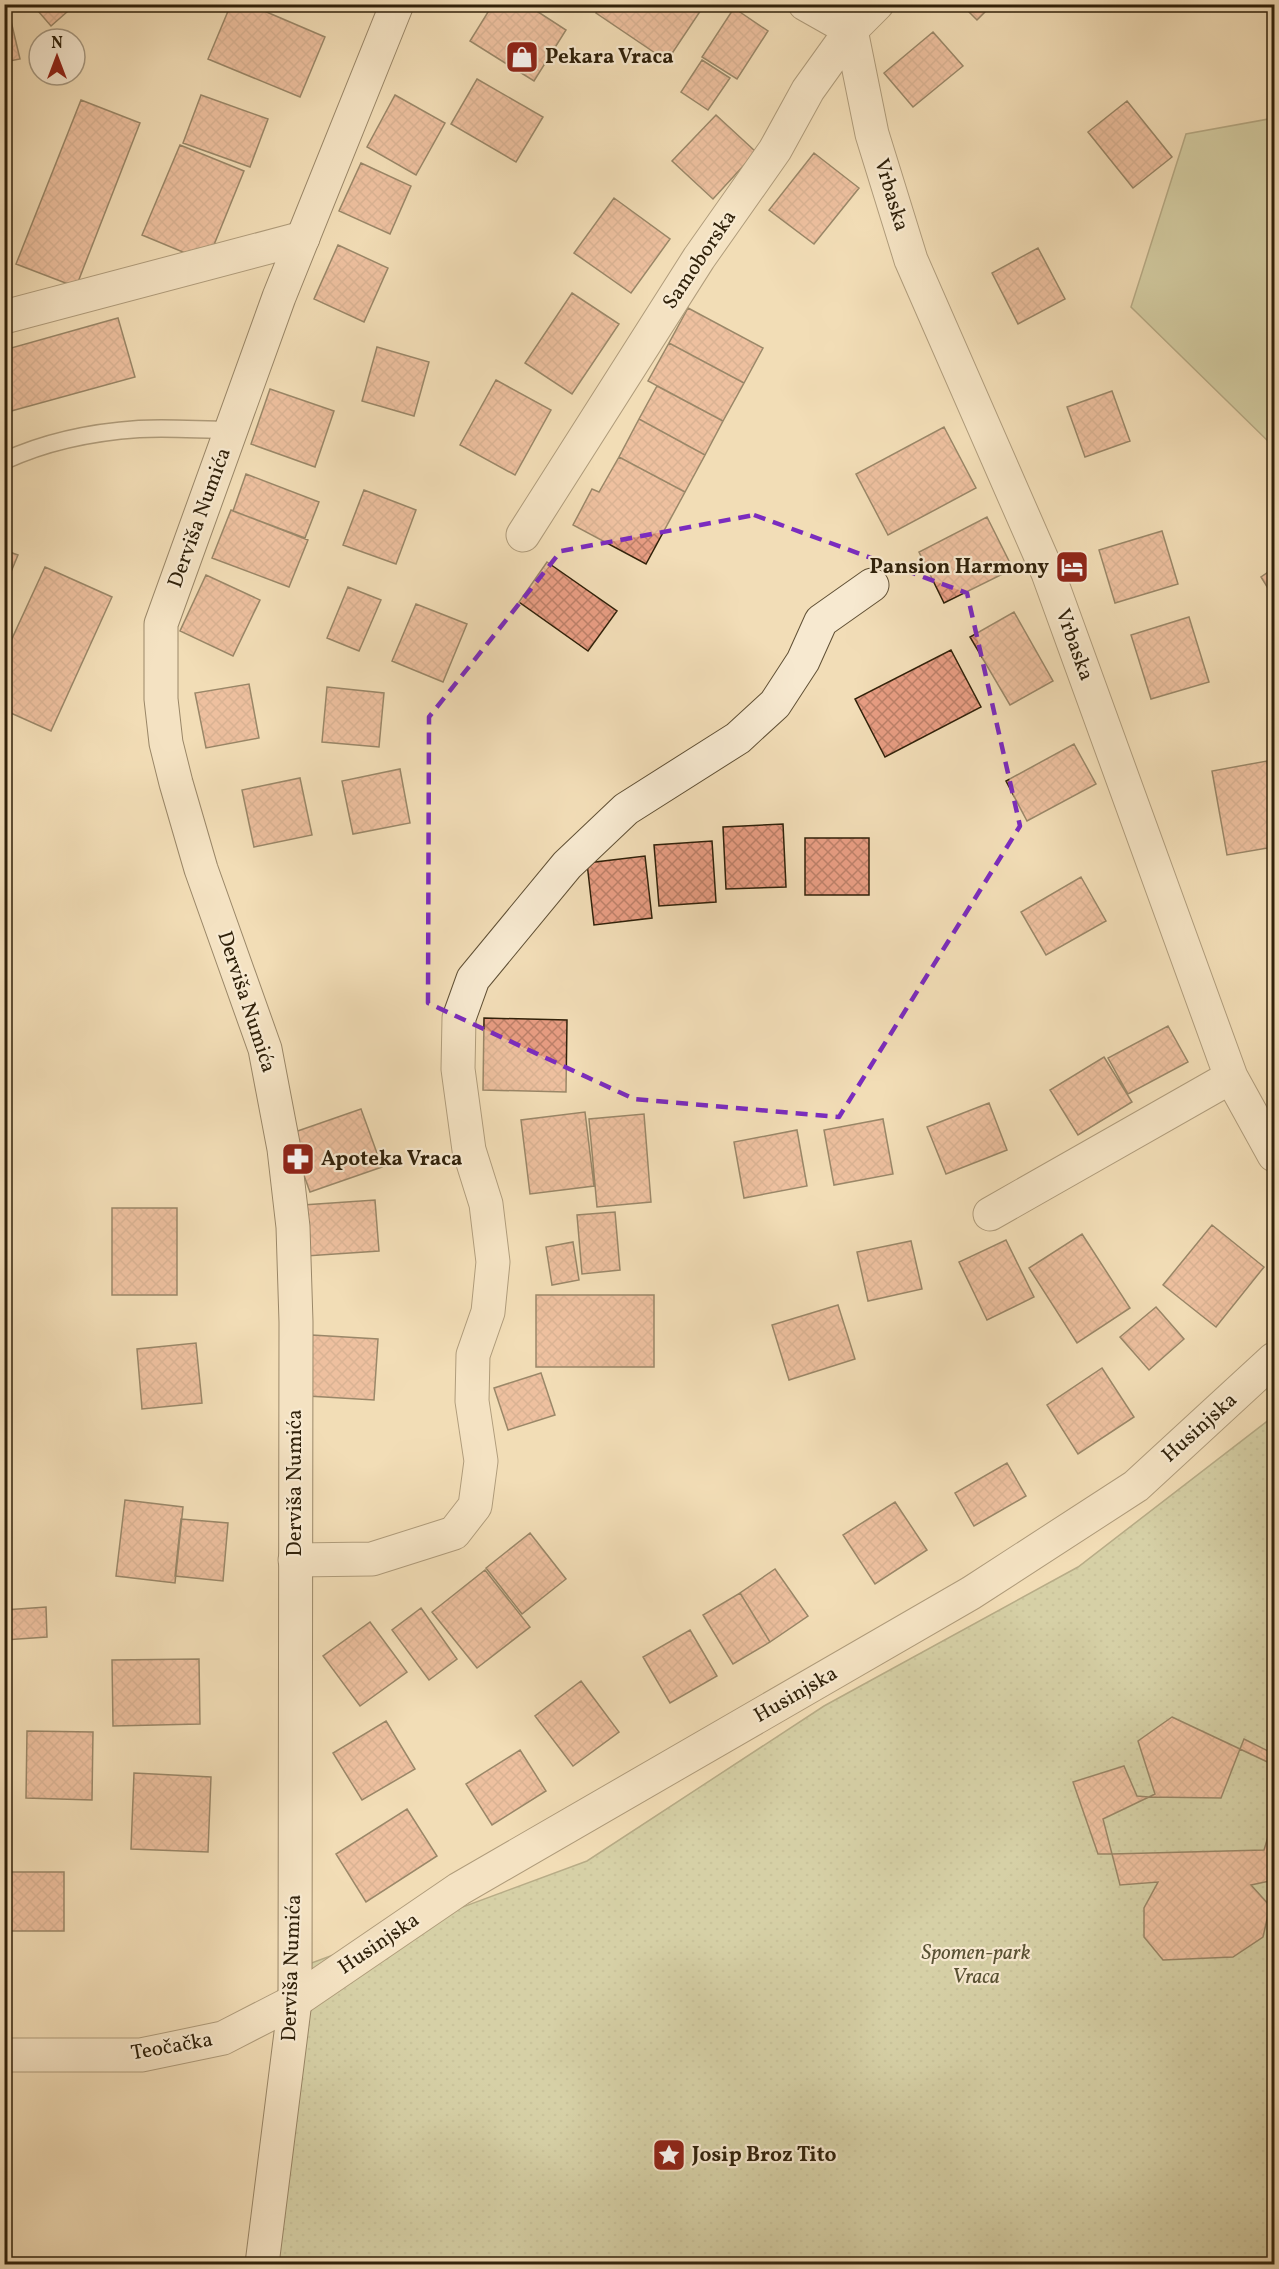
<svg xmlns="http://www.w3.org/2000/svg" width="1279" height="2269" font-family="Vollkorn,serif">
  <defs>
    <pattern id="park-dots" width="8" height="8" patternUnits="userSpaceOnUse" patternTransform="scale(1.5)"><rect width="8" height="8" fill="#b4c293"/><path d="M2 2h.1M6 6h.1" fill="none" stroke="#9ba67d" stroke-width="1.8" stroke-linecap="round"/></pattern>
    <pattern id="building-cross-hatch" width="8" height="8" patternUnits="userSpaceOnUse" patternTransform="scale(1.5)"><rect width="8" height="8" fill="#e89d83"/><path d="M0 0l8 8M0 8l8-8" fill="none" stroke="#bc8069"/></pattern>
  </defs>
  <rect width="100%" height="100%" fill="#f2ddb7"/>
  <filter id="stains"><feTurbulence type="fractalNoise" baseFrequency=".00333" numOctaves="4"/><feColorMatrix values="0 0 0 0 .2 0 0 0 0 .09 0 0 0 0 .02 0 0 0 .5 -.17"/></filter>
  <radialGradient id="worn" r=".72"><stop offset=".6" stop-color="#630" stop-opacity="0"/><stop offset="1" stop-color="#630" stop-opacity=".3"/></radialGradient>
  <!-- green -->
  <path fill="#b4c293" stroke="#72724e" stroke-width="1.5" d="M1274,118v329l-143,-140 55,-173z"/>
  <!-- park -->
  <path fill="url(#park-dots)" stroke="#72724e" stroke-width="1.5" d="M1274,1416v848h-1002l7,-289 308,-114 237,-155 254,-139z"/>
  <!-- building -->
  <path fill="url(#building-cross-hatch)" stroke="#30210a" stroke-width="1.5" d="M4,4h3l13,55 -16,3z
    M32,4h44l-25,22z
    M231,4h17l77,33 -25,60 -92,-38z
    M493,4h33l40,26 -32,51 -64,-40z
    M601,4h104l-38,57 -71,-48z
    M961,4h32l-16,16z
    M734,8l34,23 -31,48 -35,-22z
    M933,32l30,34 -50,41 -29,-34z
    M702,60l28,18 -22,32 -27,-18z
    M477,79l66,38 -27,45 -65,-38z
    M201,95l67,24 -18,48 -67,-24z
    M395,95l50,28 -29,52 -49,-28z
    M81,100l59,23 -64,164 -60,-23z
    M1127,101l45,56 -39,31 -45,-56z
    M716,115l40,37 -43,47 -41,-38z
    M180,145l64,26 -37,91 -65,-27z
    M814,153l45,35 -45,56 -45,-34z
    M361,163l50,23 -21,48 -51,-23z
    M614,198l56,41 -39,54 -57,-40z
    M338,245l50,23 -24,54 -50,-23z
    M1038,248l27,51 -47,25 -26,-51z
    M572,293l47,31 -47,70 -47,-31z
    M688,308l75,40 -19,35 -75,-40z
    M118,318l17,59 -131,36v-63z
    M669,343l75,40 -21,38 -75,-40z
    M377,347l52,15 -15,54 -52,-15z
    M496,380l55,30 -36,65 -55,-30z
    M657,386l66,35 -18,34 -66,-36z
    M270,389l64,22 -19,56 -64,-23z
    M1112,391l18,50 -45,16 -18,-50z
    M639,419l66,36 -20,37 -66,-35z
    M944,427l32,61 -88,47 -32,-61z
    M619,457l66,35 -39,72 -73,-39 19,-36 7,3z
    M246,474l73,28 -14,36 -72,-27z
    M364,490l52,20 -20,54 -53,-19z
    M231,510l77,30 -19,47 -77,-29z
    M987,517l26,52 -69,34 -25,-51z
    M1162,531l16,53 -63,19 -16,-53z
    M4,550l14,5 -14,34z
    M547,562l70,49 -29,40 -69,-49z
    M45,567l67,30 -61,134 -47,-21v-54z
    M1274,568v30l-13,-21z
    M206,575l54,25 -27,56 -53,-25z
    M348,587l33,13 -22,51 -32,-13z
    M416,604l51,20 -24,58 -51,-21z
    M1014,612l39,69 -43,24 -40,-68z
    M1189,617l20,65 -58,17 -20,-64z
    M951,650l30,57 -96,50 -30,-58z
    M249,684l10,54 -53,10 -11,-55z
    M327,687l57,6 -5,54 -57,-5z
    M1074,744l22,40 -69,37 -21,-40z
    M1267,761l7,39v47l-47,8 -15,-84z
    M400,769l10,54 -57,11 -11,-53z
    M300,778l12,57 -58,12 -12,-57z
    M783,824l3,63 -60,2 -3,-62z
    M805,838h64v57h-64z
    M712,841l4,61 -57,4 -5,-61z
    M645,856l7,62 -58,7 -7,-62z
    M1081,877l25,44 -60,34 -25,-43z
    M484,1018l83,2 -1,72 -83,-2z
    M1168,1026l20,36 -60,32 -20,-36z
    M1104,1057l28,45 -54,33 -28,-45z
    M989,1103l18,47 -61,24 -19,-47z
    M361,1109l21,58 -72,25 -21,-58z
    M585,1112l9,74 -64,8 -9,-74z
    M644,1114l7,88 -54,5 -8,-88z
    M883,1119l10,55 -59,11 -10,-55z
    M797,1130l10,56 -63,12 -10,-56z
    M375,1200l4,51 -73,5 -3,-51z
    M112,1208h65v87h-65z
    M615,1212l5,58 -38,4 -5,-59z
    M1212,1225l52,42 -48,60 -53,-42z
    M1082,1234l48,74 -53,35 -48,-75z
    M1006,1240l28,57 -47,23 -28,-58z
    M911,1241l11,48 -54,12 -11,-49z
    M573,1242l6,38 -27,5 -6,-38z
    M536,1295h118v72h-118z
    M838,1305l17,54 -66,21 -17,-55z
    M1156,1307l28,32 -35,31 -29,-33z
    M312,1335l66,4 -4,61 -66,-4z
    M196,1343l6,60 -60,6 -5,-60z
    M1102,1368l32,49 -56,37 -31,-49z
    M541,1373l14,42 -47,15 -14,-42z
    M1007,1463l19,33 -52,30 -19,-33z
    M125,1500l58,7 -8,76 -59,-7z
    M895,1502l32,48 -52,34 -32,-49z
    M181,1519l47,4 -5,58 -48,-5z
    M530,1533l36,46 -44,35 -36,-46z
    M775,1569l33,47 -38,26 -30,-49z
    M485,1570l45,57 -53,41 -45,-56z
    M740,1593l30,49 -37,22 -30,-49z
    M46,1607l1,30 -43,3v-30z
    M421,1608l36,51 -28,21 -37,-50z
    M370,1622l37,50 -47,34 -37,-50z
    M690,1630l27,46 -47,27 -27,-46z
    M199,1659l1,65 -87,2 -1,-66z
    M581,1681l38,51 -46,34 -38,-50z
    M1172,1717l68,32 -19,49 -72,-1 6,-3 -17,-53z
    M386,1721l29,48 -53,31 -29,-47z
    M27,1731l66,1 -1,68 -66,-2z
    M1244,1739l30,15v11l-34,-16z
    M520,1750l26,41 -54,34 -26,-41z
    M1124,1766l13,30 12,1 -46,22 9,35h-14l-25,-72z
    M134,1773l77,4 -3,75 -77,-3z
    M407,1809l30,47 -71,46 -30,-48z
    M1274,1817v63l-23,5 19,21 -7,31 -30,20 -70,3 -19,-23v-29l14,-26 -38,3 -8,-31 152,-4z
    M4,1872h60v59h-60z"/>
  <g fill="none" stroke-linecap="round" stroke-linejoin="round">
    <defs>
      <path id="lane" d="M4,461c41,-19 90,-29 135,-32 30,-2 62,1 92,1"/>
      <path id="street" d="M805,4l46,26
        M851,30l21,104 39,126 137,313 183,504 43,78
        M4,317l299,-79
        M523,535l176,-277 76,-108 33,-60 43,-60 26,-26
        M990,1214l241,-137
        M295,1560l77,-1 82,-26 21,-27 6,-45 -9,-60 1,-46 15,-43 5,-50 -7,-58 -17,-54 -11,-81 1,-51 14,-39 94,-114 59,-56 112,-71 37,-34 28,-43 18,-40 51,-36
        M4,2055h137l82,-17 72,-37 164,-112 512,-296 165,-107 138,-127"/>
      <path id="secondary" d="M262,2264l33,-263 1,-679 -3,-95 -9,-78 -19,-100 -64,-180 -25,-86 -10,-40 -5,-44v-75l118,-327 118,-293"/>
    </defs>
    <!-- lane casing -->
    <use href="#lane" stroke="#605035" stroke-width="19"/>
    <!-- street casing -->
    <use href="#street" stroke="#605035" stroke-width="35"/>
    <!-- secondary casing -->
    <use href="#secondary" stroke="#30210a" stroke-width="35"/>
    <!-- lane -->
    <use href="#lane" stroke="#f7e9d0" stroke-width="16"/>
    <!-- street -->
    <use href="#street" stroke="#f7e9d0" stroke-width="33"/>
    <!-- secondary -->
    <use href="#secondary" stroke="#f7e9d0" stroke-width="33"/>
  </g>
  <!-- marked area -->
  <path d="M0 0H1279V2269H0ZM754,515l213,78 53,233 -181,291 -205,-18 -206,-96 1,-286 132,-166z" fill="#f2ddb7" fill-opacity=".55" fill-rule="evenodd"/>
  <path fill="none" stroke="#7b2cbf" stroke-width="4.5" stroke-dasharray="12 8" stroke-linejoin="round" d="M754,515l213,78 53,233 -181,291 -205,-18 -206,-96 1,-286 132,-166z"/>
  <!-- icons -->
  <defs>
    <symbol id="shop-square" viewBox="-11 -11 22 22"><rect x="-9" y="-9" width="18" height="18" rx="4" fill="#8f2418" stroke="#f7e9d0"/><path d="M-5-2.5h2.3a2.7 3.5 0 0 1 5.4 0H5L5.5 6h-11ZM-1.5-2.5h3a1.5 2.3 0 0 0-3 0Z" fill="#fff"/></symbol>
    <symbol id="hotel-square" viewBox="-11 -11 22 22"><rect x="-9" y="-9" width="18" height="18" rx="4" fill="#8f2418" stroke="#f7e9d0"/><path d="M-6-4.5h1.5V1H6V5H4.5V3h-9V5H-6ZM-4 0a1.8 1.8 0 1 1 3.6 0ZM.5 0V-2.5h3Q6-2.5 6 0Z" fill="#fff"/></symbol>
    <symbol id="pharmacy-square" viewBox="-11 -11 22 22"><rect x="-9" y="-9" width="18" height="18" rx="4" fill="#8f2418" stroke="#f7e9d0"/><path d="M-2-6h4v4h4v4h-4v4h-4v-4h-4v-4h4Z" fill="#fff"/></symbol>
    <symbol id="sight-square" viewBox="-11 -11 22 22"><rect x="-9" y="-9" width="18" height="18" rx="4" fill="#8f2418" stroke="#f7e9d0"/><path d="M0-6L1.8-2.2L6-1.7L2.9 1.2L3.7 5.4L0 3.3L-3.7 5.4L-2.9 1.2L-6-1.7L-1.8-2.2Z" fill="#fff"/></symbol>
  </defs>
  <g fill-rule="evenodd">
    <use href="#shop-square" x="503" y="38" width="38" height="38"/>
    <use href="#hotel-square" x="1053" y="548" width="38" height="38"/>
    <use href="#pharmacy-square" x="279" y="1140" width="38" height="38"/>
    <use href="#sight-square" x="650" y="2136" width="38" height="38"/>
  </g>
  <g text-anchor="middle" dominant-baseline="central" stroke-width="4.5" stroke-linejoin="round" paint-order="stroke">
    <!-- poi labels -->
    <g font-size="21" font-weight="bold" fill="#30210a" stroke="#f7e9d0" text-anchor="start">
      <text x="545" y="57">Pekara Vraca</text>
      <text x="1049" y="567" text-anchor="end">Pansion Harmony</text>
      <text x="321" y="1159">Apoteka Vraca</text>
      <text x="692" y="2155">Josip Broz Tito</text>
    </g>
    <!-- street labels -->
    <g font-size="21" fill="#30210a" stroke="#f7e9d0">
      <text transform="translate(891 195) rotate(73)">Vrbaska</text>
      <text transform="translate(700 260) rotate(-56)">Samoborska</text>
      <text transform="translate(200 518) rotate(-70)">Derviša Numića</text>
      <text transform="translate(1074 645) rotate(70)">Vrbaska</text>
      <text transform="translate(246 1002) rotate(72)">Derviša Numića</text>
      <text transform="translate(1200 1428) rotate(-42)">Husinjska</text>
      <text transform="translate(295 1483) rotate(-90)">Derviša Numića</text>
      <text transform="translate(796 1695) rotate(-30)">Husinjska</text>
      <text transform="translate(379 1944) rotate(-34)">Husinjska</text>
      <text transform="translate(292 1968) rotate(-88)">Derviša Numića</text>
      <text transform="translate(172 2047) rotate(-10)">Teočačka</text>
    </g>
    <!-- park labels -->
    <g font-size="21" font-style="italic" fill="#585133" stroke="#f7e9d0">
      <text x="976" y="1953">Spomen-park<tspan x="976" dy="24">Vraca</tspan></text>
    </g>
  </g>
  <!-- margin -->
  <rect width="1279" height="2269" fill="none" stroke="#f2ddb7" stroke-width="24"/>
  <rect x="6" y="6" width="1267" height="2257" fill="none" stroke="#30210a" stroke-width="3"/>
  <rect x="12" y="12" width="1255" height="2245" fill="none" stroke="#30210a" stroke-width="1.5"/>
  <!-- north arrow -->
  <g transform="translate(57 57)"><circle r="28" fill="#f7e9d0" stroke="#a79981" stroke-width="1.5"/>
  <path d="M0-4.5L10 22L0 15L-10 22Z" fill="#8f2418"/>
  <text y="-9" font-size="16" font-weight="bold" text-anchor="middle" fill="#30210a">N</text>
  </g>
  <rect width="100%" height="100%" filter="url(#stains)"/>
  <rect width="100%" height="100%" fill="url(#worn)"/>
</svg>
